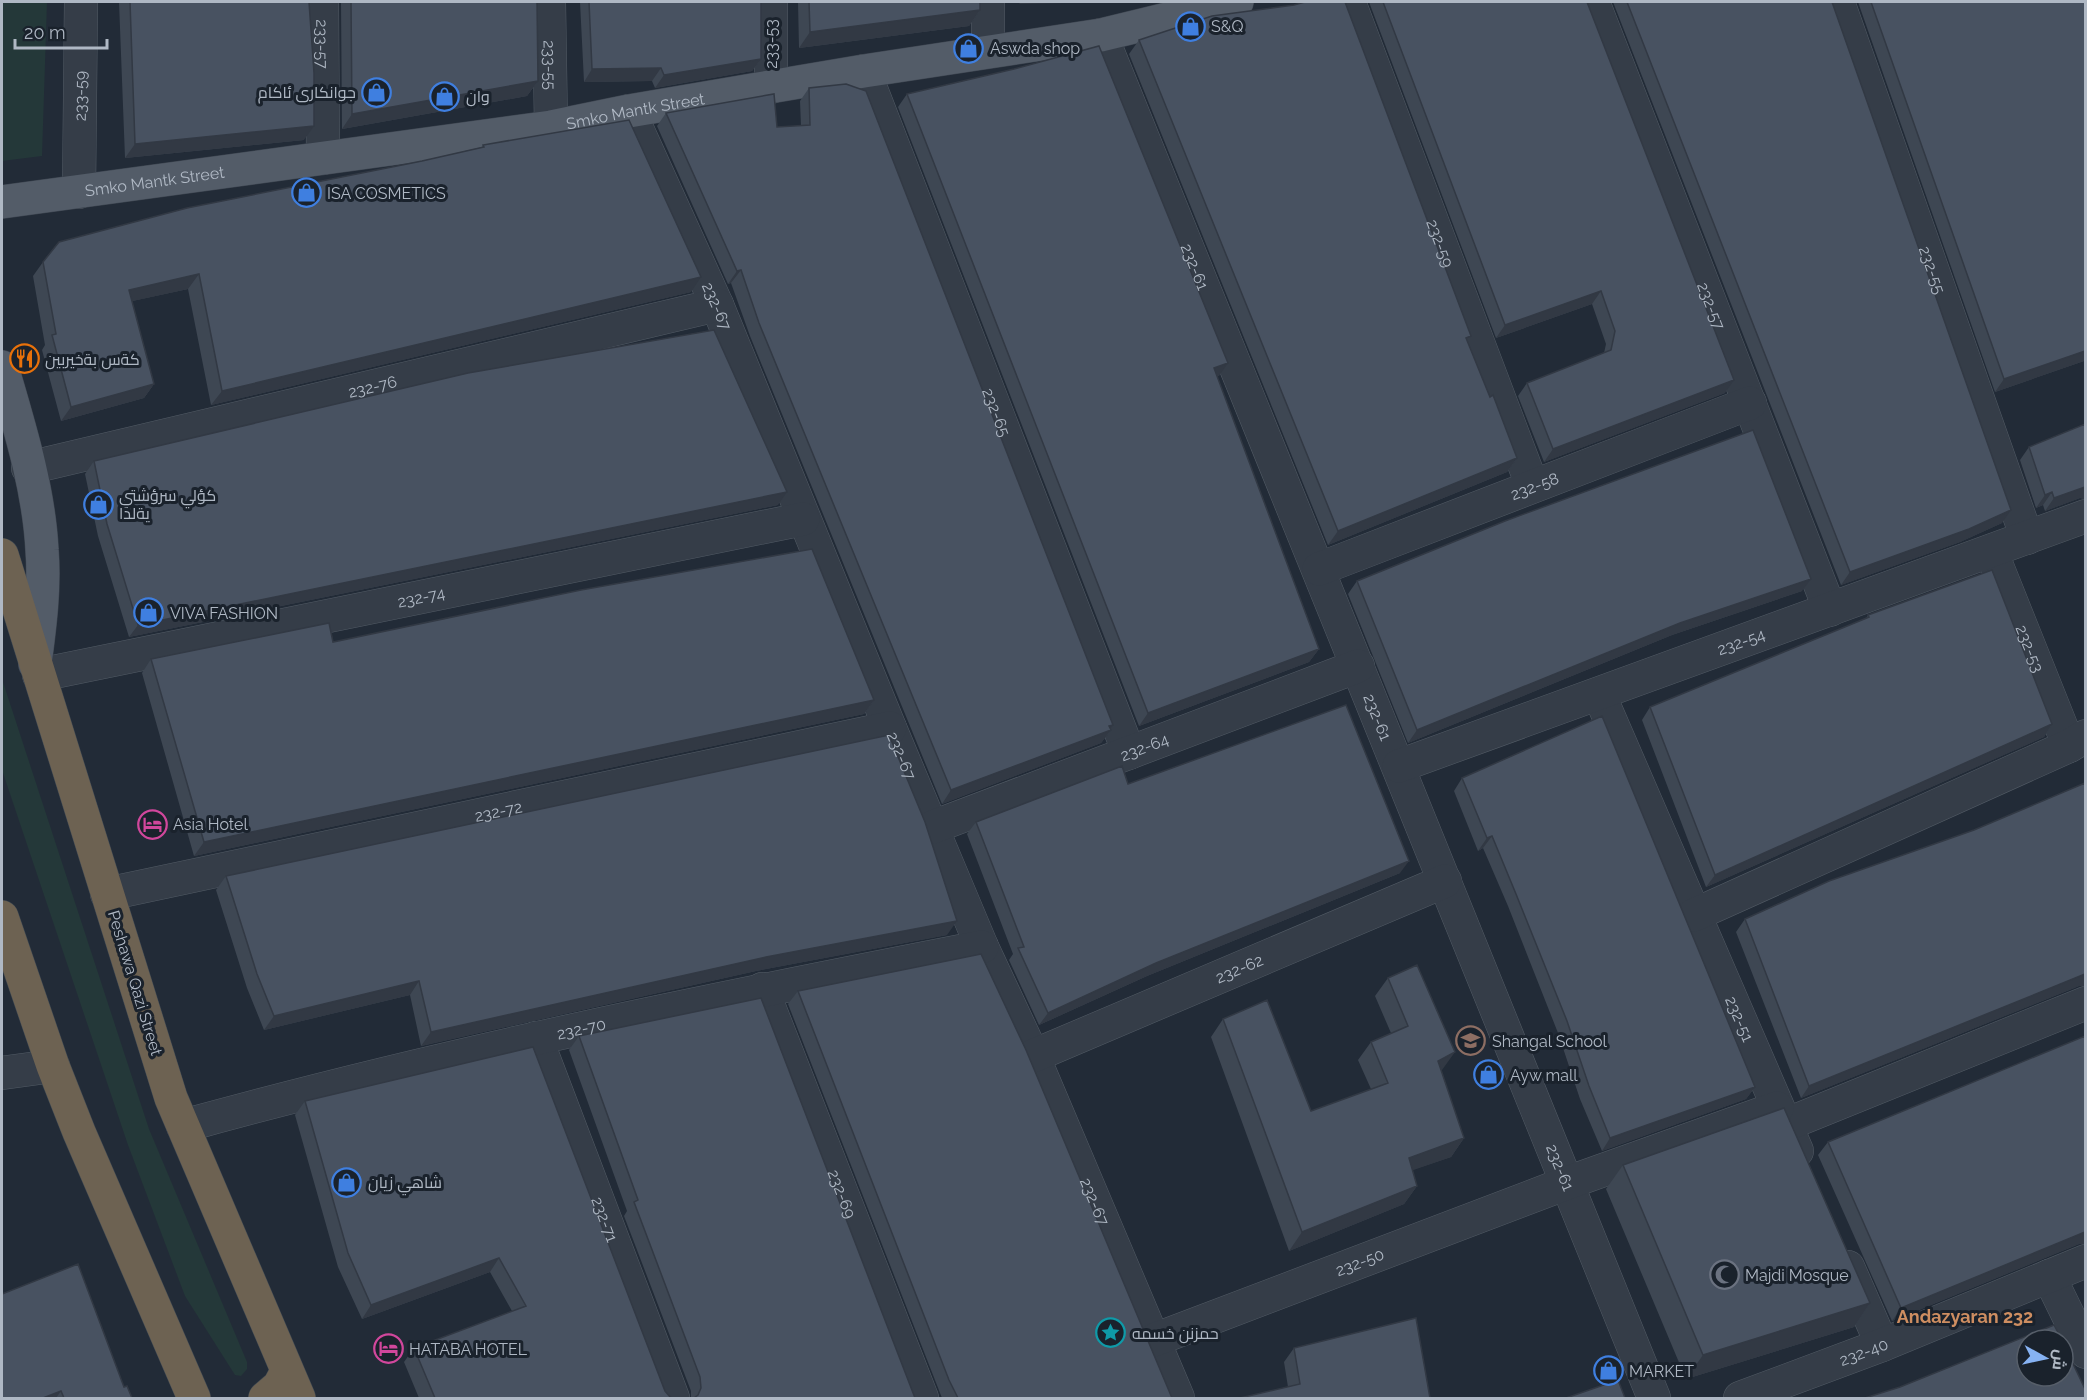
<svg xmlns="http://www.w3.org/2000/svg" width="2087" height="1400" font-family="Raleway,Cairo,sans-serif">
  <rect width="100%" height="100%" fill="#222b37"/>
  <!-- green -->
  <path fill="#243839" d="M2,2h45l-5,154 -40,5z
    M2,679l147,450 98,233v7l-6,7 -6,-1 -50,-79 -57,-151 -126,-375z"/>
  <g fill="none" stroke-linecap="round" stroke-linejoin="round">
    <defs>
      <g id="minor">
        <path id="s1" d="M322,2l1,156"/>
        <path id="s2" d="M549,2l2,125"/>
        <path d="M771,2v85"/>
        <path id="s3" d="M1349,2l183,483"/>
        <path id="s4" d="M1593,2l237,608"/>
        <path id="s5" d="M1838,2l189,536"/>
        <path id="s6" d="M1101,35l553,1363"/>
        <path d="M988,51v-49"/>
        <path id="s7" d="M864,71l265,682"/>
        <path id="s8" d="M629,111l88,194 173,423 92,219 51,109 145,342"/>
        <path id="s9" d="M79,192l2,-190"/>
        <path id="s10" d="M28,468l689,-163"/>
        <path id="s11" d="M1991,551l78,195"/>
        <path id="s12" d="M1319,569l431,-166"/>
        <path id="s13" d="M39,675l764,-156"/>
        <path id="s14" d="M1599,694l198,457"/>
        <path id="s15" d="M1399,766l687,-250"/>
        <path id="s16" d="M933,827l425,-161"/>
        <path id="s17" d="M107,894l783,-166"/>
        <path d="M1694,915l375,-169 17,-10"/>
        <path id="s18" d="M762,989l160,409"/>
        <path id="s19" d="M536,1038l137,360"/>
        <path id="s20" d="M1033,1056l412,-175"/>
        <path d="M2,1073l51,-7"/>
        <path d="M1785,1125l301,-122"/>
        <path id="s21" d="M183,1126c263,-73 531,-127 799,-179"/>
        <path d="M1848,1267l34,78"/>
        <path d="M2049,1276l37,76"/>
        <path id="s22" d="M1154,1340l413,-157 210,-75"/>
        <path id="s23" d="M1740,1398l142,-53 204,-84"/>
      </g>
      <g id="major">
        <path id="s24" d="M2,202l549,-75 78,-16 235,-40 237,-36 136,-33"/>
        <path d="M2,367c17,58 37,122 40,183 3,38 -2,76 -7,114"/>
      </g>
      <path id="highway" d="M2,555l169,543 128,300
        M2,917l51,149 26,66 115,266
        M265,1398l14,-12 8,-15"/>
    </defs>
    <!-- minor casing -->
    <use href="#minor" stroke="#525b65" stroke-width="34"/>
    <!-- major casing -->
    <use href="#major" stroke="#3e4651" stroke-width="34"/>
    <!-- highway casing -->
    <use href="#highway" stroke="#3f4852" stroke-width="34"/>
    <!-- minor -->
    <use href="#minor" stroke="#353d48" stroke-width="33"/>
    <!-- major -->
    <use href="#major" stroke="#535c68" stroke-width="33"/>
    <!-- highway -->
    <use href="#highway" stroke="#6d6252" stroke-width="33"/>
  </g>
  <!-- wall -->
  <path fill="#3e4753" d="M119,2h190l-5,138 -179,18z
    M341,2h196l1,79 -11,15 -185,33z
    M580,2h181v57l-9,12 -97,17 -3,-7 -68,1z
    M798,2h182v8l-11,16 -170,22z
    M1369,2h218l138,391 -181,69 -26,-66 9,-13 77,-30 2,-9 -14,-40 -96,34z
    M1613,2h219l170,521 -42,19 -119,43z
    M1858,2h227v363l-1,-4 -89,31z
    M1139,40l328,301 23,56 27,61 -10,14 -179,73 -199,-491z
    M809,88l304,637 -3,4 1,1 -10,13 -159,61 -192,-468 -19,-53 -3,1 -71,-158 9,-13 111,14 24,-1 -1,-25z
    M907,94l312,282h-2l102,273 -10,13 -170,64 -241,-619z
    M483,145l208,147 -480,113 -23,-116 -56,12 22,83 -10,14 -83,23 -19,-71 3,-5 -12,-69 10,-14 379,-101 60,-14z
    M2085,424v75l-5,-1 -35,13 -2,-6 -7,3 -16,-48 9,-13z
    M94,461l684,44 -649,132 -31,-101 -13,-62z
    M1357,581l445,10 -130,44 -264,108 -60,-149z
    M1868,615l184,109 -8,13 -338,150 -64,-167 8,-13 216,-88z
    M333,642l541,58 -10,14 -670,142 -52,-183 9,-14z
    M1462,778l293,309 -9,12 -144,52 -22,-52 -22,-66 -50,-127 -25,-58 -5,3 -24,-60z
    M1128,784l272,89 -253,103 -108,49 -30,-65 4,-6 -46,-120 9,-12z
    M226,876l721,59 -191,36 -335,75 -11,-51 -146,35 -17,-42 -31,-98z
    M1745,919l334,67 -278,112 -65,-166z
    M1388,978l54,92h-1l23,68 -13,19 -39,13 5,16 -13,18 -115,47 -78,-214 12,-18 88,92 60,-22 -13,-29 13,-18 20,-9 -16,-37z
    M798,991l374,407h-230l-154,-394z
    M579,1036l336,362h-224v-7l-67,-175 3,-5 -58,-161z
    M305,1101l360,290 6,7h-252l-15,-36 10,-14 98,-37 -22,-39 -128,47 -24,-52 -43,-152z
    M1828,1142l251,102 -187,77 -74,-166z
    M1623,1165l247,138 -16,24 -168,52 -80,-190z
    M2,1294l122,93 8,11h-130z
    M1294,1348l136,50 -142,-11 -4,-25z"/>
  <!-- shaded-wall -->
  <path fill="#323944" d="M1021,2h53l-8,1 -47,1z
    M980,10l-11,16 -170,22 11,-16z
    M761,59l-9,12 -97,17 9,-13z
    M661,68l-9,13 -68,1 8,-13z
    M538,81l-11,15 -185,33 10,-15z
    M314,126l-10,14 -179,18 10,-14z
    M741,270l-10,13 -3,1 9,-13z
    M199,274l-11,15 -69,15 10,-14z
    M701,277l-10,15 -480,113 11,-14z
    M1601,291l-9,13 -96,34 9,-13z
    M2085,351v9l-1,1 -89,31 9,-13z
    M1228,363l-9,13 -14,5 9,-13z
    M1734,380l-9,13 -181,69 9,-13z
    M154,384l-10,14 -83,23 10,-14z
    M1517,458l-10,14 -179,73 10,-14z
    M2085,487v12l-5,-1 -35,13 9,-13z
    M787,492l-9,13 -649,132 9,-12z
    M2052,492l-9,13 -7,3 9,-13z
    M2011,510l-9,13 -42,19 -119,43 9,-13z
    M1811,579l-9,12 -130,44 -264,108 9,-13 263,-107z
    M1319,649l-10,13 -170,64 9,-13z
    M874,700l-10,14 -670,142 10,-14z
    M2052,724l-8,13 -338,150 9,-12z
    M1113,725l-4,6 2,-1 -10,13 -159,61 9,-14z
    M1492,836l-9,12 -5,3 9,-13z
    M1409,861l-9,12 -253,103 -108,49 9,-12 108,-50z
    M957,921l-10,14 -191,36 -335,75 10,-14 335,-75z
    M2085,974v12h-6l-278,112 8,-12z
    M419,981l-9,14 -146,35 10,-14z
    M1455,1052l-13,18 -17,9 13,-18z
    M1755,1087l-9,12 -144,52 8,-13z
    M1464,1138l-13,19 -55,19 13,-18z
    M1417,1186l-13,18 -115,47 13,-19z
    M2085,1232v12h-6l-187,77 9,-13z
    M499,1258l-9,14 -128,47 9,-14z
    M1870,1303l-16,24 -168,52 17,-24z
    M61,1391l-5,7h-13z"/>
  <!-- building -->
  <path fill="#485261" stroke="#323944" stroke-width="1.5" d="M130,2h179l5,71v53l-179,18z
    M351,2h186l1,79 -186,33z
    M589,2h172v57l-97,16 -3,-7 -69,1z
    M809,2h171v8l-170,22z
    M1305,2h40l126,334 -5,2 24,59 3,-2 24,63 -179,73 -199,-491 73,-24 82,-11z
    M1383,2h204l147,378 -181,69 -26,-66 84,-33 4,-19 -14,-40 -96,34z
    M1627,2h205l179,508 -42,19 -119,43z
    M1871,2h214v349l-81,28z
    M1099,46l129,317 -14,5 105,281 -171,64 -241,-619 107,-25z
    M846,84l20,7 247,634 -4,1 2,4 -160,60 -192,-467 -18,-53 -4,1 -71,-158 108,-19 3,33 33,-2 -1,-37z
    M629,120l72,157 -479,114 -23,-117 -70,16 25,94 -83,23 -19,-72 4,-1 -13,-72 16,-20 128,-34 235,-47 62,-14 -1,-2z
    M714,330l73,162 -649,133 -31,-101 -13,-63 374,-88z
    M2085,424v63l-31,11 -2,-6 -7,3 -16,-48z
    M1753,430l58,149 -131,44 -263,107 -60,-149 148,-60z
    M812,549l62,151 -670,142 -53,-183 178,-36 4,19 248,-52z
    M1992,570l60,154 -337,151 -65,-168 219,-90 -1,-2z
    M1346,705l63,156 -253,102 -108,50 -30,-65 6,-1 -48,-125 146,-56 6,18z
    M1602,716l153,371 -145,51 -21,-52 -22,-65 -51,-127 -24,-58 -5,2 -25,-60z
    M889,735l36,87 32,99 -191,36 -335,75 -12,-51 -145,35 -17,-42 -31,-98z
    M2085,783v191l-276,112 -64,-167 84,-38 145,-51z
    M981,954l45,96 146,348h-214l-9,-18 -151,-389z
    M1417,965l38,87 -17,9 26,77 -55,20 8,28 -115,46 -79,-213 44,-19 44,111 77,-28 -17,-41 37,-16 -20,-48z
    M761,998l154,400h-221l4,-3 3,-7 -1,-11 -66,-175 4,-2 -59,-164z
    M2085,1036v196l-184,76 -73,-166z
    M533,1047l132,344 6,7h-236l-21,-50 112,-42 -27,-48 -128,47 -23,-52 -43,-152z
    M1784,1108l86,195 -167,52 -80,-190z
    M78,1264l46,123 3,-1 5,12h-68l-3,-7 -18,7h-41v-104z
    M1416,1318l14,80h-190l60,-14 -6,-36z
    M2054,1325l8,15h-35v36h36v-33l22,46v9h-220l35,-11z
    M1618,1380l7,18h-59z"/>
  <!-- icons -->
  <defs>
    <symbol id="shop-ring" viewBox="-11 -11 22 22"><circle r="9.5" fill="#1a222c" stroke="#3f7fe0" stroke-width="1.5"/><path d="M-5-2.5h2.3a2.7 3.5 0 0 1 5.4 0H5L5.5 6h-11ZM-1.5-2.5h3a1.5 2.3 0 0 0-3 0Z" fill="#3f7fe0"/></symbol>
    <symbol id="restaurant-ring" viewBox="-11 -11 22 22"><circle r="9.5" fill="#1a222c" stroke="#e8710a" stroke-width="1.5"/><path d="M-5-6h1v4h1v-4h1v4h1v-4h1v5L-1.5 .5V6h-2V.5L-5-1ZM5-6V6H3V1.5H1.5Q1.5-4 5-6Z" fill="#e8710a"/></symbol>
    <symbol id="hotel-ring" viewBox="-11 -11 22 22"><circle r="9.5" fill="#1a222c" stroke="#d1479c" stroke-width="1.5"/><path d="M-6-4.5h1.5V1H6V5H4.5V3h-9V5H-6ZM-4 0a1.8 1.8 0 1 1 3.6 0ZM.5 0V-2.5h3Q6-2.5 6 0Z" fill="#d1479c"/></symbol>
    <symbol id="school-ring" viewBox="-11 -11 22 22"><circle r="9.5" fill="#1a222c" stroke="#8d6e63" stroke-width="1.5"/><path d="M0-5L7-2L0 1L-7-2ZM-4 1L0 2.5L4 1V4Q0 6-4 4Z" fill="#8d6e63"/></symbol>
    <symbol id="mosque-ring" viewBox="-11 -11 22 22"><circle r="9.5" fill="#1a222c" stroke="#6b7280" stroke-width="1.5"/><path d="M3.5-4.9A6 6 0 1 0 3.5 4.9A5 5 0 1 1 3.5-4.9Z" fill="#6b7280"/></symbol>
    <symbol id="sight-ring" viewBox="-11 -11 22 22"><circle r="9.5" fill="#1a222c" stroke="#0f9aa8" stroke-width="1.5"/><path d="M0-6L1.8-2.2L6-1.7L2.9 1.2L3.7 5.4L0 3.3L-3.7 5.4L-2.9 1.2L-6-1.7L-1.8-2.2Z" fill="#0f9aa8"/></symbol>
  </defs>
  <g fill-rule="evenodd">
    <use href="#shop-ring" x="1174" y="10" width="33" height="33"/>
    <use href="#shop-ring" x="952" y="32" width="33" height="33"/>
    <use href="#shop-ring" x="360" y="76" width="33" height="33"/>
    <use href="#shop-ring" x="428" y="80" width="33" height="33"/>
    <use href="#shop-ring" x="290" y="176" width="33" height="33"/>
    <use href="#restaurant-ring" x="8" y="342" width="33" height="33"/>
    <use href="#shop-ring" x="82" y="488" width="33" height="33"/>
    <use href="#shop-ring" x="132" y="596" width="33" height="33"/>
    <use href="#hotel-ring" x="136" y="808" width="33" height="33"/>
    <use href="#school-ring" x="1454" y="1024" width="33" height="33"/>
    <use href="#shop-ring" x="1472" y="1058" width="33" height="33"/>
    <use href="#shop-ring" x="330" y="1166" width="33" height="33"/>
    <use href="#mosque-ring" x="1708" y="1258" width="33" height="33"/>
    <use href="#sight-ring" x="1094" y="1316" width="33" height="33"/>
    <use href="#hotel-ring" x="372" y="1332" width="33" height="33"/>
    <use href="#shop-ring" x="1592" y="1354" width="33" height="33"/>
  </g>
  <g text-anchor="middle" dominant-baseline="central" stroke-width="6" stroke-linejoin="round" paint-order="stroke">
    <!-- poi labels -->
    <g font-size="16" fill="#afb8c4" stroke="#1a222c" text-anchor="start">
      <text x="1211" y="26">S&amp;Q</text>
      <text x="990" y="48">Aswda shop</text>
      <text x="356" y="92" text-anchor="end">جوانکاری ئاکام</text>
      <text x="466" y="96">وان</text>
      <text x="327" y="193">ISA COSMETICS</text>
      <text x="45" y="359">كةس بةخيربين</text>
      <text x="119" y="495">كؤلي سرؤشتي<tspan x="119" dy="18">يةلدا</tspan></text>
      <text x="170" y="613">VIVA FASHION</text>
      <text x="173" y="824">Asia Hotel</text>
      <text x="1492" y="1041">Shangal School</text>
      <text x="1510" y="1075">Ayw mall</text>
      <text x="368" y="1182">شاهي زيان</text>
      <text x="1745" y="1275">Majdi Mosque</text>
      <text x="1132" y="1333">حمزنن خسمه</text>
      <text x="409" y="1349">HATABA HOTEL</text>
      <text x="1629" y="1371">MARKET</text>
    </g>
    <!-- street labels -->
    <g font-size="16" fill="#afb8c4" stroke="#1a222c">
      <text stroke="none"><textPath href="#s1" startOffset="42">233-57</textPath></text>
      <text transform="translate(771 44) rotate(-90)">233-53</text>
      <text stroke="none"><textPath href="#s2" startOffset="63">233-55</textPath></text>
      <text stroke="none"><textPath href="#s9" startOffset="96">233-59</textPath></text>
      <text stroke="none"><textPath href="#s24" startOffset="640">Smko Mantk Street</textPath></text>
      <text stroke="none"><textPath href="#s24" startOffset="154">Smko Mantk Street</textPath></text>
      <text stroke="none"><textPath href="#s3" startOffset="258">232-59</textPath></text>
      <text stroke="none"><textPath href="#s6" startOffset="250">232-61</textPath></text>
      <text stroke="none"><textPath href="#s5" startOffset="284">232-55</textPath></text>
      <text stroke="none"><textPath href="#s4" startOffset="326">232-57</textPath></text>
      <text stroke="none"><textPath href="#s8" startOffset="214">232-67</textPath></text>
      <text stroke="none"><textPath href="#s10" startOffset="354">232-76</textPath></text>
      <text stroke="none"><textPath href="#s7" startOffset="366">232-65</textPath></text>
      <text stroke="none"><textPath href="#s12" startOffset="231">232-58</textPath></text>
      <text stroke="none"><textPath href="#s13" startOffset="390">232-74</textPath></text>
      <text stroke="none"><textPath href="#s15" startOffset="364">232-54</textPath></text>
      <text stroke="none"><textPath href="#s11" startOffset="105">232-53</textPath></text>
      <text stroke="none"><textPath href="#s6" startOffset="736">232-61</textPath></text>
      <text stroke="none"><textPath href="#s16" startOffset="226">232-64</textPath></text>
      <text stroke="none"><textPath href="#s8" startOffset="700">232-67</textPath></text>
      <text stroke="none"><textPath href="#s17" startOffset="400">232-72</textPath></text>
      <text stroke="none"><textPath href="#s20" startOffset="224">232-62</textPath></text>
      <text transform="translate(135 983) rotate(73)">Peshawa Qazi Street</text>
      <text stroke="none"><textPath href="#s14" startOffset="354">232-51</textPath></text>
      <text stroke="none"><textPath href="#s21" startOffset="410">232-70</textPath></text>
      <text stroke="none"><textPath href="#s6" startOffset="1222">232-61</textPath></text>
      <text stroke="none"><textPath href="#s18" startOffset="220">232-69</textPath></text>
      <text stroke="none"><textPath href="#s8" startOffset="1186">232-67</textPath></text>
      <text stroke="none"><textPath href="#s19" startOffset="194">232-71</textPath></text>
      <text stroke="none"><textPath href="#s22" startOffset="220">232-50</textPath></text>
      <text stroke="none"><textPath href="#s23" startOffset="132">232-40</textPath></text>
    </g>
    <!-- neighbourhood labels -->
    <g font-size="18" font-weight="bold" fill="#ce8e61" stroke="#1a222c">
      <text x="1965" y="1316">Andazyaran 232</text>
    </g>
  </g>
  <!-- border -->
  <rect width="2087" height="1400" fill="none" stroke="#afb8c4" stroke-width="6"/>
  <!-- north arrow -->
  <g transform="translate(2045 1358) rotate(98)"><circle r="28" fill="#1a222c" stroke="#565e69" stroke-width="1.5"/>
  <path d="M0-4.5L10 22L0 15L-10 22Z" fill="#86b2f2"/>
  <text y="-9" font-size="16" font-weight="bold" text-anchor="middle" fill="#afb8c4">ش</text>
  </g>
  <!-- scale -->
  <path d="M15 39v9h92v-9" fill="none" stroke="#afb8c4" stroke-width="3"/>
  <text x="24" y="39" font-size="18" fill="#afb8c4" stroke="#1a222c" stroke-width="4.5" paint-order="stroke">20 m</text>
</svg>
